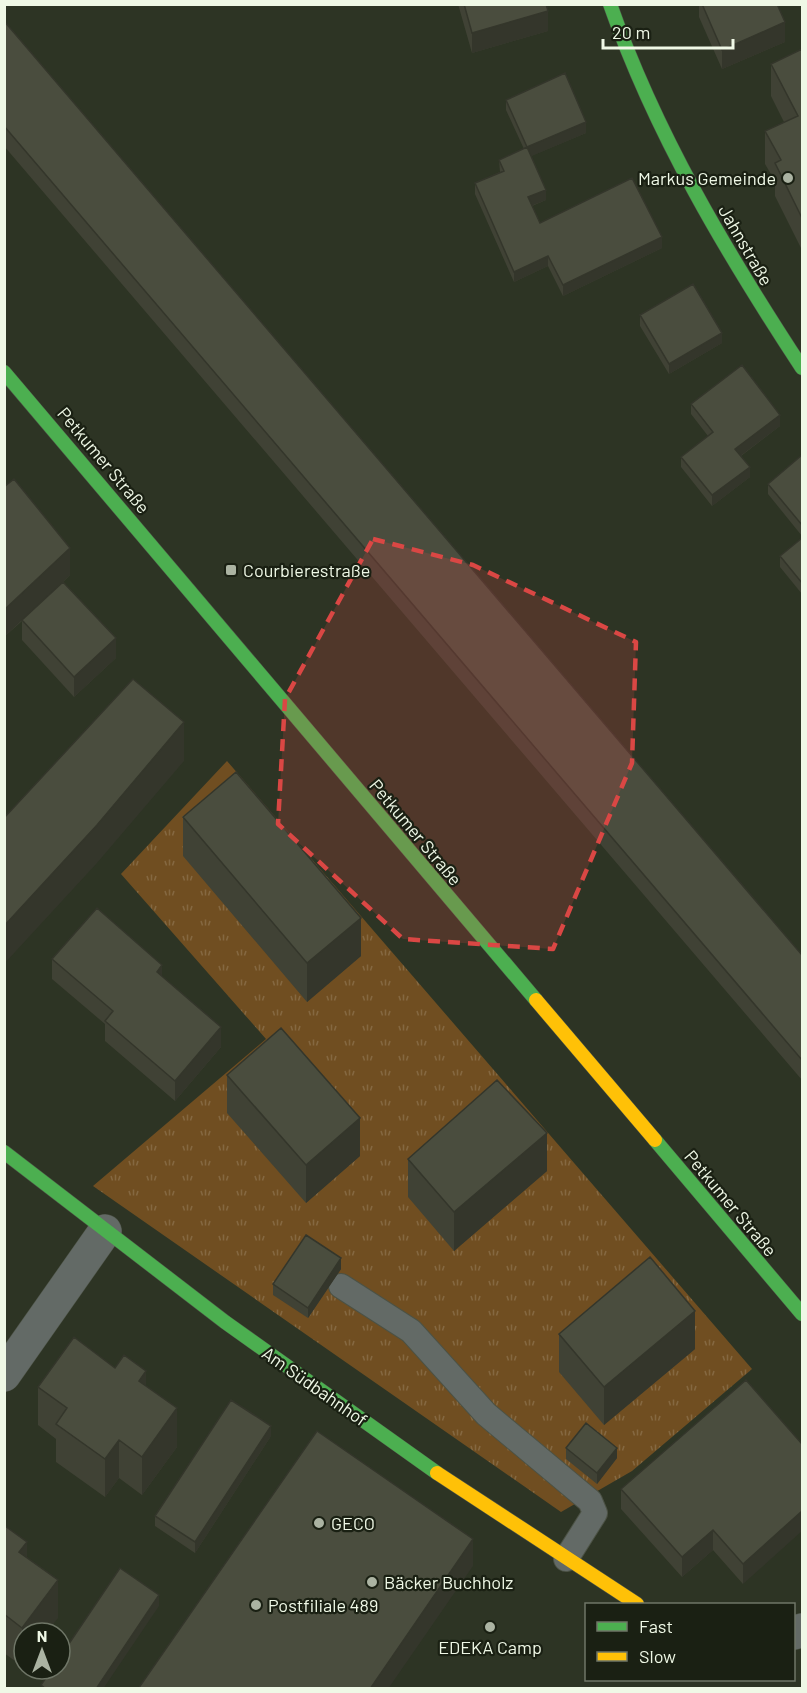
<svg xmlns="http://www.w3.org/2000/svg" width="807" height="1693" font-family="Barlow,sans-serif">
  <defs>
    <pattern id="grass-tufts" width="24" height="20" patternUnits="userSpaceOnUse" patternTransform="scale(1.5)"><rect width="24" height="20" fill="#704e21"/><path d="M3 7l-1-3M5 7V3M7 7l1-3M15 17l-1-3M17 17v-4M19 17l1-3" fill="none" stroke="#856841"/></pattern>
  </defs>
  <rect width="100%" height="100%" fill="#2d3424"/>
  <!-- grass -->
  <path fill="url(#grass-tufts)" d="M227,761l525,608 -120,102 -71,41 -468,-326 173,-147 -145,-165z"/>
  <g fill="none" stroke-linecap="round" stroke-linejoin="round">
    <defs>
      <path id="lane" d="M341,1286l70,45 75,83 104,87 5,12 -29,46"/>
      <path id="street" d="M4,1375l101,-144
        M794,1633l8,-3"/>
      <path id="fast" d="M610,4c46,131 116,248 192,364
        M4,372l532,628
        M655,1140l147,174
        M4,1152l221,170 212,151"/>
      <path id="slow" d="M536,1000l119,140
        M437,1473l200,131"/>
    </defs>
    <!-- lane casing -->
    <use href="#lane" stroke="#4c5245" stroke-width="26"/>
    <!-- street casing -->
    <use href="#street" stroke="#4c5245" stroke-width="34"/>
    <!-- fast casing -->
    <use href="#fast" stroke="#4c5245" stroke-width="15"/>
    <!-- slow casing -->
    <use href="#slow" stroke="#4c5245" stroke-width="15"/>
    <!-- lane -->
    <use href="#lane" stroke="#636a66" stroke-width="24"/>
    <!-- street -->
    <use href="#street" stroke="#636a66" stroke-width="33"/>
    <!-- fast -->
    <use href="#fast" stroke="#4caf50" stroke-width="14"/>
    <!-- slow -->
    <use href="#slow" stroke="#ffc107" stroke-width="14"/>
  </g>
  <!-- wall -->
  <path fill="#404235" d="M458,4h88l2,27 -76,22z
    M699,4h78l8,38 -63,27 -23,-52z
    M4,21l798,934v125l-798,-934z
    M802,49v201l-27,-54v-15l-10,-17v-33l19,-9 -13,-26v-32z
    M506,100l80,33 -55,23 15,44 -14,6 8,17 122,25 -99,48 -15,-30 -34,16 -39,-88v-11l25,-11 -1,-12 25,-11 -18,-39z
    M640,315l82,28 -53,31 -29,-48z
    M691,404l89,22 -39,30 9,21 -38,29 -31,-39v-10l27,-21 -17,-22z
    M802,455v81l-34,-42v-10z
    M4,487l66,88 -7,7 53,76 -42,39 -52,-57v-19l-18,16z
    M802,538v56l-22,-27v-11z
    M183,817l178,139 -54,46 -124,-146z
    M52,959l110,17 59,71 -46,54 -70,-60v-17l-53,-45z
    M227,1075l133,81 -54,47 -79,-90z
    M408,1159l139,12 -93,80 -46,-54z
    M341,1269l-33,49 -35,-23v-11z
    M559,1334l136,15 -91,76 -45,-53z
    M115,1368l31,18 31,61 -35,48 -23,-17 -14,19 -49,-35v-23l-18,-14v-38z
    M746,1380l-3,204 -30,-34 -31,27 -61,-68v-20z
    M271,1436l-76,117 -40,-27v-10z
    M566,1448l51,10 -20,26 -31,-25z
    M4,1527l23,30 31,61 -34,15v31l-2,2 -18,-13z"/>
  <!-- shaded-wall -->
  <path fill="#34362b" d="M548,11v20l-76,22v-20z
    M785,22v20l-63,27v-19z
    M586,122v11l-59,25v-11z
    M546,190v10l-18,7v-10z
    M662,237v11l-99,48v-11z
    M548,256v10l-34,16v-10z
    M722,333v10l-53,31v-10z
    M780,415v11l-45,34v-11z
    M750,467v10l-38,29v-11z
    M70,548v27l-66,62v-27z
    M116,638v20l-42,39v-20z
    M184,722v39l-87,102 -93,101v-38z
    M361,918v38l-54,46v-39z
    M162,965v20l-5,-13z
    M221,1027v20l-46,54v-20z
    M360,1118v38l-54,47v-38z
    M547,1133v38l-93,80v-39z
    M341,1258v11l-33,49v-10z
    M695,1311v38l-91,76v-38z
    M146,1371v38l-7,-28z
    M177,1408v39l-35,48v-38z
    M271,1426v10l-76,117v-11z
    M119,1440v38l-14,19v-38z
    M617,1448v10l-20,26v-11z
    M802,1511v20l-59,53v-20z
    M713,1530v20l-31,27v-20z
    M473,1539v27l-85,123h-18z
    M27,1542v38l-8,-28z
    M58,1580v38l-12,15h-22v31l-2,2v-38z
    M159,1595v11l-56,83h-7z"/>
  <!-- building -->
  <path fill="#4a4d3e" stroke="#34362b" stroke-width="1.5" d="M464,4h82l2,7 -76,22z
    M702,4h75l8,18 -63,28z
    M4,21l798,934v105l-798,-934z
    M802,49v169l-27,-55 6,-3 -16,-29 33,-15 -27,-52z
    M565,73l21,49 -59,25 -21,-47z
    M527,147l19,43 -18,7 12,26 92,-45 30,59 -99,48 -15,-29 -34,16 -39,-89 29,-12 -5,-11z
    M693,284l29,49 -53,31 -29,-49z
    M742,365l38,50 -45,34 15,18 -38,28 -31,-38 32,-25 -22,-28z
    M802,455v70l-34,-41z
    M14,479l56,69 -66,62v-123z
    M802,538v45l-22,-27z
    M63,582l53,56 -42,39 -52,-57z
    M133,679l51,43 -87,103 -93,101v-108z
    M236,772l125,146 -54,45 -124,-146z
    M97,908l65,57 -5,7 64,55 -46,54 -70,-60 8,-10 -61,-52z
    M281,1028l79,90 -54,47 -79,-90z
    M497,1080l50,53 -93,79 -46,-53z
    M306,1235l35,23 -33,50 -35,-24z
    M650,1257l45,54 -91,76 -45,-53z
    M74,1337l41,31 9,-13 22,16 -7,10 38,27 -35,49 -23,-17 -14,19 -49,-35 11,-16 -29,-21z
    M746,1380l56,64v67l-59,53 -30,-34 -31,27 -61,-68z
    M231,1400l40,26 -76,116 -40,-26z
    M586,1423l31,25 -20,25 -31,-25z
    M317,1431l156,108 -103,150h-232z
    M5,1526l22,16 -8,10 39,28 -36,48 -18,-14z
    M120,1568l39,27 -63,94h-50l-5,-4 11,-16h8v-12z"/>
  <!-- marked area -->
  <path fill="#da4744" fill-opacity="0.2" stroke="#da4744" stroke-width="4.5" stroke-dasharray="12 8" stroke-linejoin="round" d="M373,539l100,26 163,77 -4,121 -79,186 -150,-10 -125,-115 7,-125z"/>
  <!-- markers -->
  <g fill="#abb3a2" stroke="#1a2013" stroke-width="2">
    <circle cx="788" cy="178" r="6"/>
    <rect x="225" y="564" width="12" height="12" rx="3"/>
    <circle cx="319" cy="1523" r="6"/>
    <circle cx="372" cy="1582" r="6"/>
    <circle cx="256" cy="1605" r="6"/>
    <circle cx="490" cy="1627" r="6"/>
  </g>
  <g text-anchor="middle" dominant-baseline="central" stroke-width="4.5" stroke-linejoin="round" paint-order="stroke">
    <!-- poi labels -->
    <g font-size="18" fill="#eff8e6" stroke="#1a2013" text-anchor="start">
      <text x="776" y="178" text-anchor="end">Markus Gemeinde</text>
      <text x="243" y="570">Courbierestraße</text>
      <text x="331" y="1523">GECO</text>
      <text x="384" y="1582">Bäcker Buchholz</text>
      <text x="268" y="1605">Postfiliale 489</text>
      <text x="490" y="1647" text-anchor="middle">EDEKA Camp</text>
    </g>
    <!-- street labels -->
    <g font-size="18" fill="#eff8e6" stroke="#1a2013">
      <text transform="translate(746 245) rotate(60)">Jahnstraße</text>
      <text transform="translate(104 460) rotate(50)">Petkumer Straße</text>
      <text transform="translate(416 832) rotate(50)">Petkumer Straße</text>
      <text transform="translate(731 1203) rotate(50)">Petkumer Straße</text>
      <text transform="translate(315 1386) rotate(35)">Am Südbahnhof</text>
    </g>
  </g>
  <!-- border -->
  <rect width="807" height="1693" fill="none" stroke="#eff8e6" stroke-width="12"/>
  <!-- legend -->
  <rect x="585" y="1603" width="210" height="78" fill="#1a2013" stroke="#6f7667" stroke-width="1.5"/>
  <rect x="597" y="1622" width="30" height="9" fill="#4caf50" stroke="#6f7667" stroke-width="1.5"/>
  <text x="639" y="1633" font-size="18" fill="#eff8e6">Fast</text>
  <rect x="597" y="1652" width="30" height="9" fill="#ffc107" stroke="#6f7667" stroke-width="1.5"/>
  <text x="639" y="1663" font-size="18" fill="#eff8e6">Slow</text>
  <!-- north arrow -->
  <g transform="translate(42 1651)"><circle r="28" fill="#1a2013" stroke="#6f7667" stroke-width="1.5"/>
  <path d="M0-4.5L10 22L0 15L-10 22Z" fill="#abb3a2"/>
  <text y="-9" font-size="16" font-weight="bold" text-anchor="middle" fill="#eff8e6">N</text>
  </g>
  <!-- scale -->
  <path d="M603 39v9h130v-9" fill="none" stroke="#eff8e6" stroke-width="3"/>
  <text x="612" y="39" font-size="18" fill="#eff8e6" stroke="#1a2013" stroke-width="4.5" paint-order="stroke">20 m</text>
</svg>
